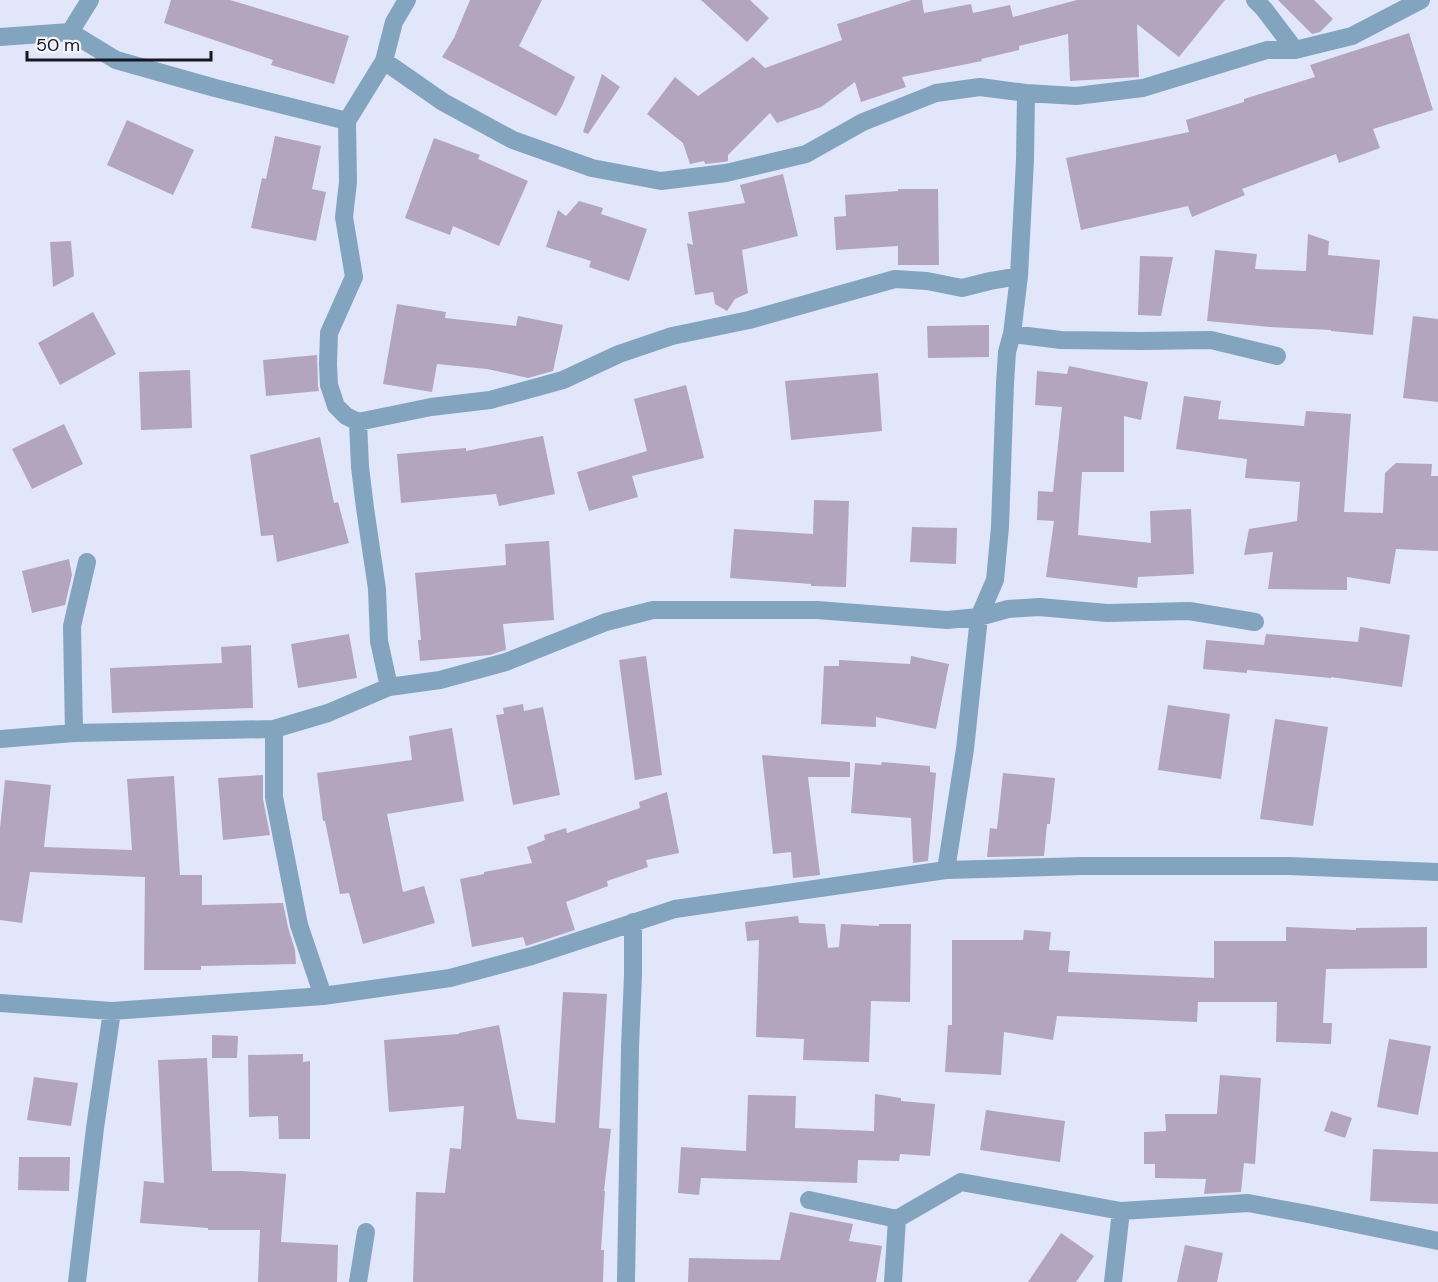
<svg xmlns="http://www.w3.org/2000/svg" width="1438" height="1282" font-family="'DM Sans',sans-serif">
  <rect width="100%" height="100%" fill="#e1e6fb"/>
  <!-- building -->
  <path fill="#b3a5bd" d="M171,0h59l119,36 -15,48 -63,-19 2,-5 -109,-37z
    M470,0h72l-23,46 56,31 -13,29 -6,10 -114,-59 12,-19z
    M701,0h49l19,18 -22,24z
    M912,0h10l2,13 47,-9 2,9 37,-8 3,12 64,-17h148l-46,57 -42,-33 2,53 -69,4 -2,-47 -49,12v4l-38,9 1,2 -80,16 4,10 -45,15 -6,-20 -34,25 -44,16 -7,-10 -42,42v6l-4,1 -19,2 -1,-3 -14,3 -7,-21 -36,-29 28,-37 23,19 55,-39 12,11 77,-28 -5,-16z
    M1278,0h36l19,19 -13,13 -8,2z
    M1409,33l24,77 -60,19 7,19 -41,15 -3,-9 -94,35 3,6 -53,22 -4,-11 -107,24 -15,-72 123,-26 -3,-12 58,-18v-3l71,-22 -5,-12z
    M602,74l18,13 -32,47 -5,-2z
    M127,120l67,30 -21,45 -66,-30z
    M275,136l46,10 -9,43 14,3 -10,49 -65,-13 11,-50 4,1z
    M434,138l46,17 -2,4 50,22 -29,65 -46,-20 -3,9 -45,-17z
    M783,174l15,62 -56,14 6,43 -13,6 -8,12 -12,-7 -2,-12 -18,3 -8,-52 6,2 -5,-33 57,-9 -5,-18z
    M898,189h40l1,76h-41v-19l-62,4 -2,-33 12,-1 -1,-21 53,-4z
    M579,201l24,7 -2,6 46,15 -18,52 -40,-14 2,-6 -45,-14 12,-37 8,6z
    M1308,234l21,7 -1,14 52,5 -7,75 -42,-4v-1l-61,-3 -63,-6 8,-71 42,4 -2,15 51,2z
    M71,241l3,35 -21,11 -3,-45z
    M1140,256l33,1 -12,59 -23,-1z
    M397,304l49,8 -1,6 71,8 2,-10 45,9 -10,46 -25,7 -41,-9 -50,-5 -5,28 -49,-8z
    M93,312l23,42 -56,31 -22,-42z
    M1413,316l25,3v83l-35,-4z
    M989,325v32l-61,1 -1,-32z
    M317,355l1,31 1,5 -53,5 -3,-36z
    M1069,366l79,16 -7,38 -17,-4v56h-42l-4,63 73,8 -1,-32 41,-2 3,65 -56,3 -1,11 -91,-11 8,-56 -17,-1 1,-29 15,1 9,-85 -27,-2 2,-34 30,3z
    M190,370l2,58 -51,2 -2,-58z
    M878,373l4,58 -91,9 -6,-59z
    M686,385l18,73 -72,18 6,21 -49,14 -12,-39 70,-21 -13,-52z
    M1184,396l37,5 -3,18 86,7 2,-15 45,3 -7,98 39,1 2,-40 11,-10 36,1 -1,12h7v75l-42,-2 -6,35 -43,-7v13l-79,-1 5,-37 -29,3 5,-26 48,-8 3,-39 -55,-4 2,-19 -71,-10z
    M64,424l19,40 -51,25 -20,-40z
    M543,436l12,58 -56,12 -3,-12 -95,9 -4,-49 69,-6v3z
    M320,437l14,66 4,-1 11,41 -72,19 -4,-27 -12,1 -11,-81z
    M814,500l35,1 -3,86 -35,-1v-2l-81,-6 4,-49 79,5z
    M912,527l45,1 -1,36 -46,-2z
    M549,541l5,79 -51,4 3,26 -4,1 -12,4 -70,6 -2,-21h3l-6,-67 91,-8 -1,-21z
    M69,559l3,16 -7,30 -33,8 -10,-42z
    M1360,627l50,8 -8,52 -71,-10v1l-84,-8v3l-44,-4 3,-29 58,5 2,-11 92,8z
    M349,634l8,44 -59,10 -7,-44z
    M251,645l2,63 -141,5 -2,-45 112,-5 -1,-16z
    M646,656l16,119 -27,5 -16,-120z
    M911,656l38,8 -13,65 -60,-12v10l-55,-3 3,-58h15v-6l71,4z
    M523,704l1,7 19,-4 17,88 -47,10 -17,-90 8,-1 -1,-6z
    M1168,705l62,9 -9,65 -63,-9z
    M1275,719l53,8 -15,99 -53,-7z
    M452,728l12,73 -77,13 16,78 21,-6 11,37 -72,21 -14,-51 -9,1 -15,-73h-2l-6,-48 95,-13 -3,-24z
    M762,755l88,7v15h-42l12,98 -27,3 -2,-26 -18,2z
    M882,762l48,4v6l6,1 -8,88 -15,2 -2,-45 -60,-5 4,-50 26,2z
    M1003,773l52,5 -5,46h-3l-3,32 -57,1 3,-29 7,1z
    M263,775v24l7,36 -47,5 -5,-62z
    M174,776l6,99h22v30l81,-2 5,24 7,23 1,14 -95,2v4h-57l1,-93 -115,-5 -8,51 -22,-3v-92l5,-48 46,5 -7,62 88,3 -5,-71z
    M667,792l12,61 -33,7 2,7 -41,14 1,5 -42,16 9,28 -49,16 -3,-9 -51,10 -12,-68 24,-5v-2l48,-9 -5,-16 18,-7 -1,-5 22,-7 1,5 73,-25 -1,-6z
    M798,916l1,7 26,1 3,24 11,-1 2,-23 38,2v-2h32l-1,78 -39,-1 -2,61 -66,-2 1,-21 -48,-2 3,-97 -12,1 -2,-19z
    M1286,927l70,3v-2l71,-1v41l-101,1 -3,54h9l-1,21 -55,-2 1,-40h-79l-1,20 -140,-6 -4,24 -49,-8 -3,43 -56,-3 3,-47h4v-85h71l1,-10 27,2 -2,18 21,1 -2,21 146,6v-37h72z
    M563,992l44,2 -8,134 12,1 -7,62h1l-4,59h3l-1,32h-190l3,-90 29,1 5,-45 11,1 3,-43 -75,6 -5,-72 75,-6v-1l40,-8 18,94 38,4z
    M212,1035l26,1 -1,22h-25z
    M1389,1039l42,7 -13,69 -41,-8z
    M303,1054v8l7,-1v78h-31l-1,-23 -29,1 -1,-62z
    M207,1058l5,113h29l45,3 -5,68 57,3 -1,37h-79l2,-52h-52v-2l-68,-5 4,-42 20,2 -6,-123z
    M1220,1075l41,3 -6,86 -11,-1 -3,29 -37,2 2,-15 -51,-1v-14h-11v-32l22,-1 -1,-17h52z
    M34,1077l44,6 -7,43 -44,-6z
    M875,1094l26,4v3l34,3 -5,52 -30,-2 -1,7 -41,-1 -1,23 -156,-5 -2,17 -21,-2 3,-46 65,4 2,-56 48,1 -1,32 79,3z
    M986,1110l79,11 -5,41 -80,-12z
    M1331,1111l21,7 -7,20 -21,-7z
    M1373,1149l65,3v52l-68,-3z
    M19,1157h51l-1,34 -51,-1z
    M790,1212l63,12 -4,17 33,5 -6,36h-188l1,-24 91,2z
    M1061,1233l33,23 -18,26h-48z
    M1185,1245l38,8 -6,29h-40z"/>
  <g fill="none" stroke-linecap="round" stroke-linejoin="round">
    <!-- minor -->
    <path stroke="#83a4be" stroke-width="18" d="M407,0l-13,22 -10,39 -37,60 1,61 -4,35 10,60 -25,56 -1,31 1,21 7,21 10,10 12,6 73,-15 59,-7 73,-20 56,-26 53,-18 77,-16 146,-41 32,2 35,7 28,-7 29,-5
      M1255,0l9,9 31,41
      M70,32l20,-32
      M0,37l70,-5 46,28 99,28 132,33
      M384,61l59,41 70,38 79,28 69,13 65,-8 80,-19 57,-32 73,-29 44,-6 46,6 50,3 67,-8 124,-38h28l57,-14 69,-36
      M1012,334l49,6 80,1 70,-1 66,16
      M358,422l2,45 5,41 12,81 2,52 10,46
      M274,729v68l25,128 24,71
      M74,733l-2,-107 15,-64
      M0,739l74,-6 200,-4 54,-16 61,-26 51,-7 66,-18 100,-40 47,-12h164l130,10 32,-3 29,-8 31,-2 68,6 82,-2 66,11
      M946,870l19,-121 14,-132 16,-37 5,-53 5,-144 2,-31 5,-18 7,-58 6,-116 1,-67
      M0,1003l112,8 211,-15 127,-18 82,-22 143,-47 271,-39 136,-4h206l150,6
      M809,1200l88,19 64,-37 160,29 127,-8 60,11 130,27
      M77,1282l18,-154 17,-117
      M358,1282l8,-50
      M626,1282l4,-235 3,-72v-53
      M893,1282l4,-63
      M1113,1282l8,-71"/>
  </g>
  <!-- scale -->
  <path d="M27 51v9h184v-9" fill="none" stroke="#161721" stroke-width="3"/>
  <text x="36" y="51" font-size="18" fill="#161721" stroke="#f1f3fe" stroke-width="4.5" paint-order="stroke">50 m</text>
</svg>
